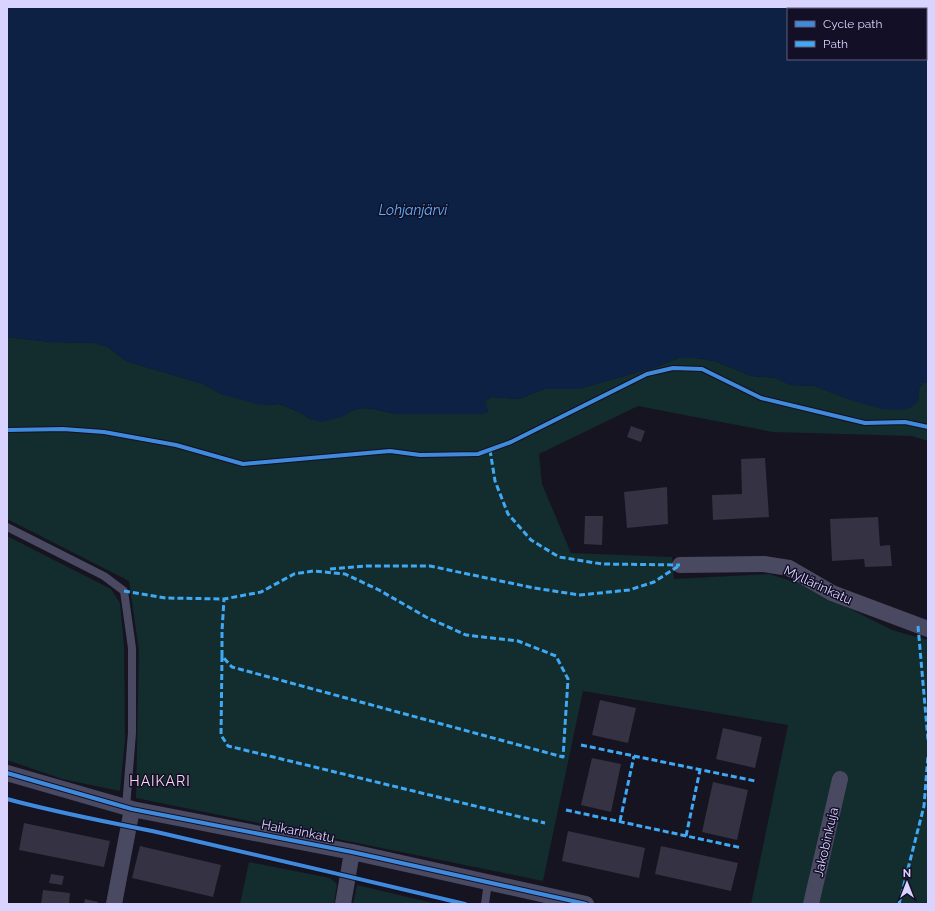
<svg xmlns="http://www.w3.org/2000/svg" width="935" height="911" font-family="Raleway,sans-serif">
  <rect width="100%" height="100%" fill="#161421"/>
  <!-- green -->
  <path fill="#132c2d" d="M7,337l44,5 43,1 14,4 18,14 77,23 18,10 49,11 10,-1 21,9 9,6 31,-2 11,-6 9,-3 13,1 21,5h84l9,-2 -3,-11 6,-4 28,2 25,-10h34l78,-22 23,-9h17l18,3 38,15 24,2 14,7 24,1 43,16h61l1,-13 4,-6 5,-1v59l-16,-5 -139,-4 -135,-26 -99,48 3,30 29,69 101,4 2,22 95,-5 32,10 91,46 36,10v264h-177l37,-179 -205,-34 -40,190 -407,-83 3,-147 -10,-70 -122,-62z
    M7,536l104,53 9,14 4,43 1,93 -5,52 -58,-12 -55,-19z
    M249,862l81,16 7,6 -3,20h-94z
    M357,885l80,19h-84z"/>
  <!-- water -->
  <path fill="#0d2144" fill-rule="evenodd" d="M7,7h921v375l-5,1 -4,6 -1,13 -8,6 -10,2 -18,-1 -25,-7 -43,-16 -24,-1 -14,-7 -24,-2 -38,-15 -18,-3h-17l-23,9 -78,22h-34l-25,10 -28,-2 -6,4 3,11 -9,2h-84l-21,-5 -13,-1 -9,3 -11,6 -20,5 -11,-3 -9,-6 -21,-9 -10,1 -13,-1 -36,-10 -18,-10 -77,-23 -18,-14 -14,-4 -43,-1 -44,-5zM788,9h138v50h-138z"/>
  <!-- building -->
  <path fill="#343243" d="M631,426l14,5 -4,11 -14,-5z
    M765,458l4,59 -56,3 -1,-25 30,-1 -1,-35z
    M667,487l1,37 -41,4 -3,-36z
    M585,516h18l-1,29 -18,-1z
    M878,517l2,29 10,-1 2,21 -27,1 -1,-8 -32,2 -2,-42z
    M600,700l36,8 -8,35 -36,-8z
    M723,728l39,9 -7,31 -39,-9z
    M592,758l29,6 -10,48 -30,-7z
    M713,782l35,8 -11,50 -35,-8z
    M24,823l86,18 -6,26 -85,-17z
    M568,831l77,17 -6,30 -77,-17z
    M140,846l81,19 -8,32 -81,-19z
    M661,846l77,17 -7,28 -76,-17z
    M51,874l13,2 -2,9 -13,-2z
    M43,890l27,3 -1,11h-28z
    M85,899l13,3v2h-14z"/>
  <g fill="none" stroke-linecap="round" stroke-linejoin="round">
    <!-- service -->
    <path stroke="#4a4962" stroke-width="8" d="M7,527l97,49 20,15 8,57v85l-6,74
      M485,904l3,-22"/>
    <!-- minor -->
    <path stroke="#4a4962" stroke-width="16" d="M680,565l84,-1 25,4 43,25 96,36
      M7,773l125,36 220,43 234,52
      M114,904l18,-95
      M343,904l9,-52
      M811,904l29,-125"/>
    <!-- quiet -->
    <path stroke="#3fa9f5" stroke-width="3" stroke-dasharray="6 3" stroke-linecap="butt" d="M490,450l5,31 13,33 23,26 28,17 43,7 78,1
      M330,569l37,-3h63l104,22 46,7 49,-5 25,-8 26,-17
      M124,591l42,7 58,1 37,-7 33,-18 19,-3 32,3 34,16 47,27 40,18 52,6 38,15 12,23 -5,78 -331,-90 -10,-11v-25l2,-32
      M918,626l10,114
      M222,656l-1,79 7,11 317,77
      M581,745l174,36
      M566,810l176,38
      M620,821l14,-65
      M686,836l14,-66
      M899,904l25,-98 4,-51"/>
    <defs>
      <path id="cycleway" d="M7,430l56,-1 41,3 72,13 67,19 147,-13 30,4 58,-1 33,-12 136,-68 26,-6 29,1 59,29 104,25 40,-1 23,5
        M7,773l125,36 220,43 234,52
        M7,799c51,14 102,23 154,34 101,23 203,47 304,71"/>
    </defs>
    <!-- cycleway casing -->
    <use href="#cycleway" stroke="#130f26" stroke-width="6"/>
    <!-- cycleway -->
    <use href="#cycleway" stroke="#408adc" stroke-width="4"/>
  </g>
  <g text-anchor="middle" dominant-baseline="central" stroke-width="3" stroke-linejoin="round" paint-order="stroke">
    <!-- street labels -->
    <g font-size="13" fill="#d9d4ff" stroke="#130f26">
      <text transform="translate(818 585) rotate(25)">Myllärinkatu</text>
      <text transform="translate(298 831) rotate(11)">Haikarinkatu</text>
      <text transform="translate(826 842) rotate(-77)">Jakobinkuja</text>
    </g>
    <!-- water labels -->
    <g font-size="14" font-style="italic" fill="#62b6ff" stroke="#130f26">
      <text x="413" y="210">Lohjanjärvi</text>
    </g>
    <!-- neighbourhood labels -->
    <g font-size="14" letter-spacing="1" fill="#ffd6f0" stroke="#130f26">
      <text x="160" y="781">HAIKARI</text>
    </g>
  </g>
  <!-- border -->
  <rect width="935" height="911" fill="none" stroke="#d9d4ff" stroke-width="16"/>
  <!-- legend -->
  <rect x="787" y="8" width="140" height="52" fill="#130f26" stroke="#625e7d"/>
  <rect x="795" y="21" width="20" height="6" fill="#408adc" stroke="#625e7d"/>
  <text x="823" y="28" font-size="12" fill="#d9d4ff">Cycle path</text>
  <rect x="795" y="41" width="20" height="6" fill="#3fa9f5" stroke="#625e7d"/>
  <text x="823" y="48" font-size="12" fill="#d9d4ff">Path</text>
  <!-- north arrow -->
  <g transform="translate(907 883)" stroke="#130f26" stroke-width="3" paint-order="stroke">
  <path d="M0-3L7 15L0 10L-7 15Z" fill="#d9d4ff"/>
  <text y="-6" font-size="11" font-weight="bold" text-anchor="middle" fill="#d9d4ff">N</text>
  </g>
</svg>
